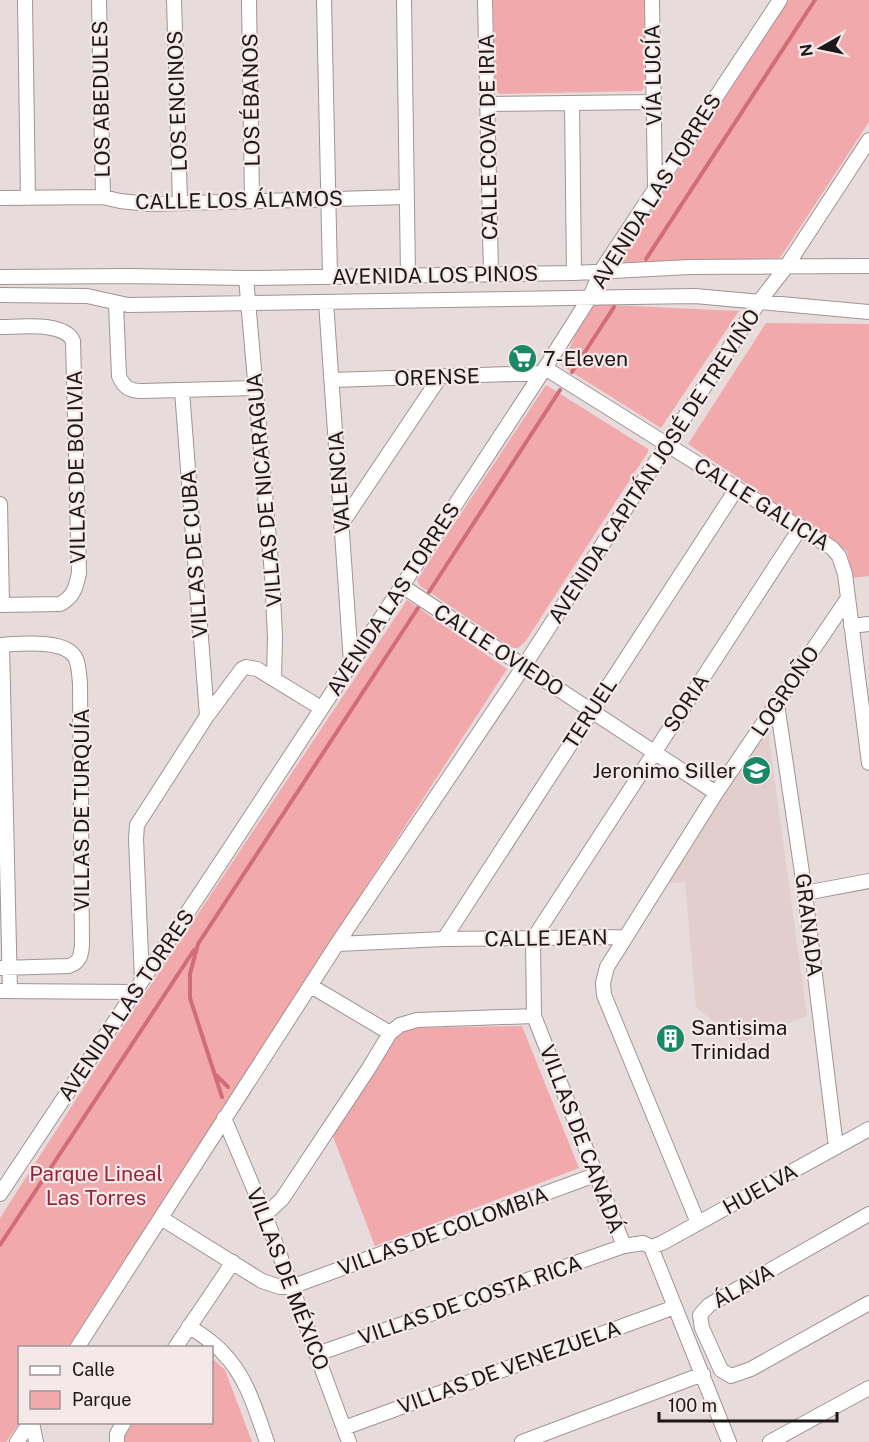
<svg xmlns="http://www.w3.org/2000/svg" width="869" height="1442" font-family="'Public Sans',sans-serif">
  <rect width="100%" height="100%" fill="#e7dbdb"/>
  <!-- built -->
  <path fill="#e3cece" d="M768,731l39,285 -65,26 -46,-34 -11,-126 -19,2 46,-74z"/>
  <!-- green -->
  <path fill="#f1a9ac" d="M493,0h151l2,86 -5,5 -141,3 -5,-4z
    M789,0h80v122l-89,136 -163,5z
    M588,304l151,7 -78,117 -99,-62z
    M766,323l103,1v252l-17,2 -5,-27 -159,-107z
    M546,385l102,64v3l-123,190 -7,6h-6l-93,-63 -2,-5z
    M407,600l100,69 -439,678 -48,1v74l-14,20h-6v-224l116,-181z
    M522,1026l57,142 -204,78 -43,-112 68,-106z
    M212,1358l13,12 27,72h-128l-1,-3 10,-16 79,-1z"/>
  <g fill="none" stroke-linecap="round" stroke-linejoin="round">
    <!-- stream -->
    <path stroke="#d16e75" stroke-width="4" d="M646,259l169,-259
      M572,372l42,-65
      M429,592l131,-202
      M216,1075l12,12
      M222,1097l-32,-99v-24l8,-30 220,-336
      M0,1245l194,-295"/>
    <defs>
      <path id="minor" d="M25,0l3,198
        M99,0l4,197
        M174,0l6,202
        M249,0l3,199
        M324,0l6,276
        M404,0l4,275
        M485,0l6,275
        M652,0l3,187
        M572,103l2,170
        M487,104l166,-2
        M0,198l103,-1 17,4 29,3 258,-7
        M0,277l128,-1 118,2 328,-5 116,-6 179,-1
        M246,278l26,296 3,63 -1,41
        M0,295l87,1 41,9 567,-9 174,16
        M326,302l25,360
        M116,304l3,72c5,12 11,15 23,15l114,-3
        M0,327c19,0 64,-6 73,14l6,232c-3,14 -5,24 -19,31l-60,1
        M545,368l287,180 7,8 6,18 24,189
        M332,380l210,-7
        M182,391l25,325
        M0,504l2,101
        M342,523l98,-146
        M402,586l314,207
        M851,626l18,-2
        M0,645c19,-1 67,-7 76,14 3,7 3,16 4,24l2,262c-1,11 -2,17 -13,21l-69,2
        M2,645l8,346
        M777,704l28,189 31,254
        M805,893l64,-12
        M444,939l293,-451
        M337,944l107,-5 181,-2
        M142,979l-6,-140 1,-14 70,-109 35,-47 4,-2 11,2 64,39
        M311,986l79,47
        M0,991l134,1
        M224,1118l41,97 84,227
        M0,1194l213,-320 332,-506 45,-71 11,-26 179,-271
        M869,1214l-160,91 -9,10 2,13 19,42 10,6 20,-7 118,-66
        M265,1215l17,-16 16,-24 71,-107 21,-35 10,-8 17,-5 117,-4
        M161,1218l101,63 18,6h11l304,-112
        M698,1223l-94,-228 -1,-12 4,-16 109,-174 132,-195
        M624,1246l-90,-230 -1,-77 268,-412
        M651,1247l11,-4 207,-114
        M189,1326c12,9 25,16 34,27 24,24 33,58 44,89
        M77,1348l260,-404 187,-278 235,-364 27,-35 83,-127
        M175,1348l58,-86
        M317,1354l307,-108 19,-3 8,4 78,195
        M32,1422l4,20
        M344,1428l331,-121
        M17,1442l13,-20
        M117,1442v-8l7,-12
        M522,1442l181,-68
        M770,1442l99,-54"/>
    </defs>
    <!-- minor casing -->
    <use href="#minor" stroke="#a09494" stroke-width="16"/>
    <!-- minor -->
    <use href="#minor" stroke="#fff" stroke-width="14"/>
  </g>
  <!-- icons -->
  <defs>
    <symbol id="supermarket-disc" viewBox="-11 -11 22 22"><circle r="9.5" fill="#1a8866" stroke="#f5e8e9"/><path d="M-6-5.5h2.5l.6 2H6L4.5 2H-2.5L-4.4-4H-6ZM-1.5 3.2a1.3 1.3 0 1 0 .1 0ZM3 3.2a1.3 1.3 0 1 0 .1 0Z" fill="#fff"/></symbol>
    <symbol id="school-disc" viewBox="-11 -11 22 22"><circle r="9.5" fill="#1a8866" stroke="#f5e8e9"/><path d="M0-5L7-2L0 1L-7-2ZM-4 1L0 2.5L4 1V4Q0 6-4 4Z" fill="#fff"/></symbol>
    <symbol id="building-disc" viewBox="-11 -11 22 22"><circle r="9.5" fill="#1a8866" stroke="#f5e8e9"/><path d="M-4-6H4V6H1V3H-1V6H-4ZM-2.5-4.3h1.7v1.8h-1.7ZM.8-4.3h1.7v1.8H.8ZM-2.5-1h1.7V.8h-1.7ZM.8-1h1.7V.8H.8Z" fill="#fff"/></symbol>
  </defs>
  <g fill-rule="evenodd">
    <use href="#supermarket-disc" x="506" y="342" width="33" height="33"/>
    <use href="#school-disc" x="740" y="754" width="33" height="33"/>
    <use href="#building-disc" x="654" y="1022" width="33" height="33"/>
  </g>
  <g text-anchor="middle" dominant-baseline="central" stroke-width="4.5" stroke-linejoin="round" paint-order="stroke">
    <!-- street labels -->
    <g font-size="21" fill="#1c1818" stroke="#f5e8e9">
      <text transform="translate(653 75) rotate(-91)">VÍA LUCÍA</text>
      <text transform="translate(101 99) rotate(-91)">LOS ABEDULES</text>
      <text transform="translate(251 100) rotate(-91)">LOS ÉBANOS</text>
      <text transform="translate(177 101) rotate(-92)">LOS ENCINOS</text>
      <text transform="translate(488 137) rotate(-91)">CALLE COVA DE IRIA</text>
      <text transform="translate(656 191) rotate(-58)">AVENIDA LAS TORRES</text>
      <text transform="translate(239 200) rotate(-1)">CALLE LOS ÁLAMOS</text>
      <text transform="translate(435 275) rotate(-1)">AVENIDA LOS PINOS</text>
      <text transform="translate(437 377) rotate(-2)">ORENSE</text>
      <text transform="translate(654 466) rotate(-57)">AVENIDA CAPITÁN JOSÉ DE TREVIÑO</text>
      <text transform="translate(76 467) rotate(-91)">VILLAS DE BOLIVIA</text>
      <text transform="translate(339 482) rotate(-94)">VALENCIA</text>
      <text transform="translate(264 490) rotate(-95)">VILLAS DE NICARAGUA</text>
      <text transform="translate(762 504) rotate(32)">CALLE GALICIA</text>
      <text transform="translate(194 554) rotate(-94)">VILLAS DE CUBA</text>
      <text transform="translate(393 599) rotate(-57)">AVENIDA LAS TORRES</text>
      <text transform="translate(499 650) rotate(33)">CALLE OVIEDO</text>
      <text transform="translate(785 691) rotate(-56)">LOGROÑO</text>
      <text transform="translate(686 703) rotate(-57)">SORIA</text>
      <text transform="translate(590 713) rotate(-57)">TERUEL</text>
      <text transform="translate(81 810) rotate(-90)">VILLAS DE TURQUÍA</text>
      <text transform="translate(809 925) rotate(83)">GRANADA</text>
      <text transform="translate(546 938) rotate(-1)">CALLE JEAN</text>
      <text transform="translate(126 1005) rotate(-56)">AVENIDA LAS TORRES</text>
      <text transform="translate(582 1139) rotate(69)">VILLAS DE CANADÁ</text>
      <text transform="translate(760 1189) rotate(-29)">HUELVA</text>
      <text transform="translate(443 1231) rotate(-20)">VILLAS DE COLOMBIA</text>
      <text transform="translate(288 1279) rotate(69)">VILLAS DE MÉXICO</text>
      <text transform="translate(743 1286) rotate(-30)">ÁLAVA</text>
      <text transform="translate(470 1300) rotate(-19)">VILLAS DE COSTA RICA</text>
      <text transform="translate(509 1367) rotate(-20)">VILLAS DE VENEZUELA</text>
    </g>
    <!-- poi labels -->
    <g font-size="21" fill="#1c1818" stroke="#f5e8e9" text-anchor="start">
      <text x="543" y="358">7-Eleven</text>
      <text x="736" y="770" text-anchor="end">Jeronimo Siller</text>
      <text x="691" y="1027">Santisima<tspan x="691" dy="24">Trinidad</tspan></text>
    </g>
    <!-- park labels -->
    <g font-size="21" fill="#9b2338" stroke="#f5e8e9">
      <text x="96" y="1173">Parque Lineal<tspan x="96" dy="24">Las Torres</tspan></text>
    </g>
  </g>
  <!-- legend -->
  <rect x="18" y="1346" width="195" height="78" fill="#f5e8e9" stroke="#9e9595" stroke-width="1.5"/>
  <rect x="30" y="1366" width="30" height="9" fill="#ffffff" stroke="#9e9595" stroke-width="1.5"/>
  <text x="72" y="1376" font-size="18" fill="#1c1818">Calle</text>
  <rect x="30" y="1391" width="30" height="18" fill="#f1a9ac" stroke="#9e9595" stroke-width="1.5"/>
  <text x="72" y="1406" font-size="18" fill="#1c1818">Parque</text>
  <!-- north arrow -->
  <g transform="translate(821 48) rotate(261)" stroke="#f5e8e9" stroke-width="4.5" paint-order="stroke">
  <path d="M0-4.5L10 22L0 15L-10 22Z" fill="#1c1818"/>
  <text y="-9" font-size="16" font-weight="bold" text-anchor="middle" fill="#1c1818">N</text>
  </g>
  <!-- scale -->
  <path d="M659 1412v9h178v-9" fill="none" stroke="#1c1818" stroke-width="3"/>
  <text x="668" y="1412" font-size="18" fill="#1c1818" stroke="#f5e8e9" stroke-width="4.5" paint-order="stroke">100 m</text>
</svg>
